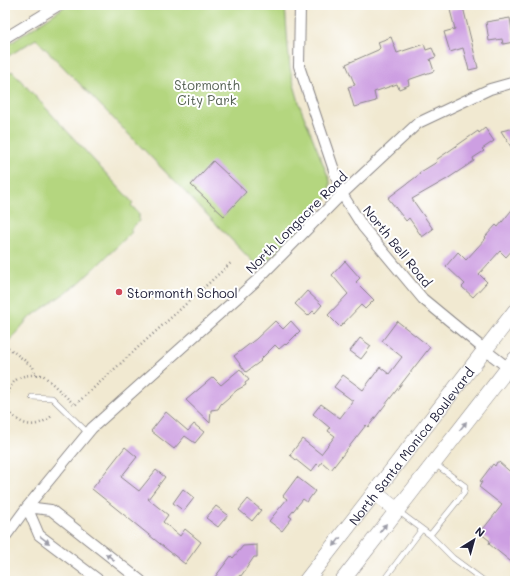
<svg xmlns="http://www.w3.org/2000/svg" width="520" height="586" font-family="Mali,sans-serif">
  <rect width="100%" height="100%" fill="#fff"/>
  <filter id="ink" filterUnits="userSpaceOnUse"><feTurbulence type="fractalNoise" baseFrequency=".025" numOctaves="2"/><feDisplacementMap in="SourceGraphic" scale="8" xChannelSelector="R" yChannelSelector="G"/><feConvolveMatrix kernelMatrix="1 2 1 2 8 2 1 2 1" color-interpolation-filters="sRGB"/></filter>
  <filter id="wash" filterUnits="userSpaceOnUse"><feTurbulence type="fractalNoise" baseFrequency=".012" numOctaves="4" result="noise"/><feDisplacementMap in="SourceGraphic" scale="16" xChannelSelector="R" yChannelSelector="G"/><feGaussianBlur stdDeviation="0.9" result="paint"/><feColorMatrix in="noise" values="0 0 0 0 0 0 0 0 0 0 0 0 0 0 0 0 0 1.4 0 .05"/><feComposite in="paint" operator="in"/></filter>
  <g filter="url(#wash)">
    <rect width="100%" height="100%" fill="#f1e9d1"/>
    <!-- green -->
    <path fill="#b4d67f" stroke="#6b7c5d" d="M67,5h218l3,42 2,21 5,20 6,21 29,72c1,13 -6,23 -14,33l-55,53 -6,-3 -219,-225 -31,19v-11z
      M12,71l121,132 -2,2 8,9v7l-9,9 2,2 -54,52 -49,34 -21,24 -3,-2v-263z"/>
    <g id="blocks">
      <!-- building -->
      <path fill="#cd9fe2" d="M463,7l15,61 -9,2 -6,-22 -13,4 -6,-20 11,-3 -5,-19z
        M510,18l4,24 -11,2 -1,-5 -13,2 -3,-19z
        M391,37l6,16 27,-9 2,6 6,-2 4,9 -6,2 4,12 -26,9 1,5 -10,4 -2,-5 -23,8 2,9 -22,6 -6,-20 7,-2 -9,-21 32,-14 2,-2 -2,-6z
        M485,128l9,13 -12,8 2,2 -11,7 1,3 -27,18 -35,20 21,30 -11,8 -13,-19 -3,3 -18,-23 32,-24 -1,-1 18,-11 -1,-2 42,-29 1,2z
        M515,128v25l-14,-22z
        M213,161l33,31 -22,24 -33,-31z
        M515,206v41l-9,10 -6,-6 -21,23 8,8 -14,15 -11,-10 3,-3 -19,-18 12,-14 8,8 20,-22 -1,-1 11,-12 2,2z
        M345,261l15,17 -4,4 18,18 -9,9 -4,-4 -21,22 -12,-12 20,-21 -16,-19z
        M307,291l15,14 -7,8 -2,-2 -5,5 -13,-12z
        M275,321l8,8 8,-8 9,10 -14,14 -1,-1 -6,5 -4,-4 -15,15 1,1 -15,11 -12,-16 22,-17z
        M397,321l33,26 -62,80 -2,-2 -35,45 -9,-8 -3,4 -2,-2 -6,8 -21,-17 12,-16 19,15 14,-18 -7,-5 2,-3 -17,-14 8,-10 19,14 13,-17 -19,-14 9,-12 20,15 17,-23 9,7 13,-17 -20,-16z
        M360,338l11,8 -10,13 -11,-8z
        M240,369l9,11 -4,3 1,2 -9,5 -16,14 -3,5 -7,1 -1,13 -24,-23 27,-23 8,8z
        M166,412l22,19 6,-7 10,8 -9,11 -10,-7 -11,13 -23,-18z
        M125,447l12,10 -16,20 18,14 17,-21 9,7 -17,22 20,16 -5,7 17,14 5,-7 16,13 -16,22 -93,-75z
        M497,462h2l16,14v89l-26,-21 1,-3 -10,-8 22,-28 -23,-18 3,-5 -2,-1 13,-17 2,2z
        M297,477l18,14 -8,11 -4,-3 -14,17 3,2 -10,13 -13,-10 18,-22 -4,-3z
        M183,489l11,9 -10,13 -11,-8z
        M248,499l13,11 -9,11 -13,-11z
        M216,506l12,9 -10,12 -12,-9z
        M257,545v12h-3l-13,19 -1,-1 -5,6h-23l19,-25 2,2 10,-12z"/>
    </g>
  </g>
  <g filter="url(#ink)">
    <use href="#blocks" fill-opacity="0" stroke="#8a8686" stroke-width="1"/>
    <g fill="none" stroke-linecap="round" stroke-linejoin="round">
      <defs>
        <path id="lane" d="M32,397l20,1 36,35
          M398,511l32,24 34,-42 1,-7 -30,-22
          M430,535l23,23 31,23
          M383,581l39,-52
          M512,581l3,-4"/>
        <path id="street" d="M300,5l-1,61 43,128 21,33 60,72 62,51 30,23
          M5,38l54,-33
          M27,507l24,3 90,71
          M27,507l12,28 61,46
          M5,537l22,-30 65,-79 164,-147 86,-87 76,-71 72,-34 25,-7"/>
        <g id="secondary">
          <path d="M375,493l22,17"/>
          <path id="s1" d="M306,581l209,-270"/>
          <path d="M342,581l173,-222"/>
        </g>
      </defs>
      <!-- lane casing -->
      <use href="#lane" stroke="#8a8686" stroke-width="6"/>
      <!-- street casing -->
      <use href="#street" stroke="#8a8686" stroke-width="12"/>
      <!-- secondary casing -->
      <use href="#secondary" stroke="#8a8686" stroke-width="16"/>
      <!-- path -->
      <path stroke="#8a8686" stroke-width="2.5" stroke-dasharray="1 3" stroke-linecap="butt" d="M5,345l28,22 3,8c-26,-1 -28,15 -31,36
        M36,375h7l32,30 157,-143
        M6,408c15,18 27,23 47,7"/>
      <!-- lane -->
      <use href="#lane" stroke="#fff" stroke-width="5"/>
      <!-- street -->
      <use href="#street" stroke="#fff" stroke-width="10"/>
      <!-- secondary -->
      <use href="#secondary" stroke="#fff" stroke-width="15"/>
    </g>
    <!-- one-way arrows -->
    <defs><path id="oneway-solid" d="M-6-.8H1V-3.2L6.5 0L1 3.2V.8H-6Z"/></defs>
    <g fill="#9c9ca7">
      <use href="#oneway-solid" transform="translate(463 426) rotate(-52)"/>
      <use href="#oneway-solid" transform="translate(383 528) rotate(-52)"/>
      <use href="#oneway-solid" transform="translate(45 540) rotate(37)"/>
      <use href="#oneway-solid" transform="translate(337 542) rotate(128)"/>
      <use href="#oneway-solid" transform="translate(110 557) rotate(-142)"/>
    </g>
  </g>
  <!-- markers -->
  <circle fill="#d1495b" stroke="#fff" stroke-width="1.5" cx="119" cy="292" r="4"/>
  <g text-anchor="middle" dominant-baseline="central" stroke-width="4" stroke-linejoin="round" paint-order="stroke">
    <!-- park labels -->
    <g font-size="13" fill="#556153" stroke="#fff">
      <text x="207" y="84">Stormonth<tspan x="207" dy="15">City Park</tspan></text>
    </g>
    <!-- street labels -->
    <g font-size="13" fill="#22223b" stroke="#fff">
      <text transform="translate(296 222) rotate(-45)">North Longacre Road</text>
      <text transform="translate(398 246) rotate(51)">North Bell Road</text>
      <text stroke="none"><textPath href="#s1" startOffset="171">North Santa Monica Boulevard</textPath></text>
    </g>
    <!-- poi labels -->
    <g font-size="13" fill="#22223b" stroke="#fff" text-anchor="start">
      <text x="127" y="292">Stormonth School</text>
    </g>
  </g>
  <!-- margin -->
  <rect width="520" height="586" fill="none" stroke="#fff" stroke-width="20"/>
  <!-- north arrow -->
  <g transform="translate(474 540) rotate(37)" stroke="#ffffff" stroke-width="3" paint-order="stroke">
  <path d="M0-3L7 15L0 10L-7 15Z" fill="#22223b"/>
  <text y="-6" font-size="11" font-weight="bold" text-anchor="middle" fill="#22223b">N</text>
  </g>
</svg>
